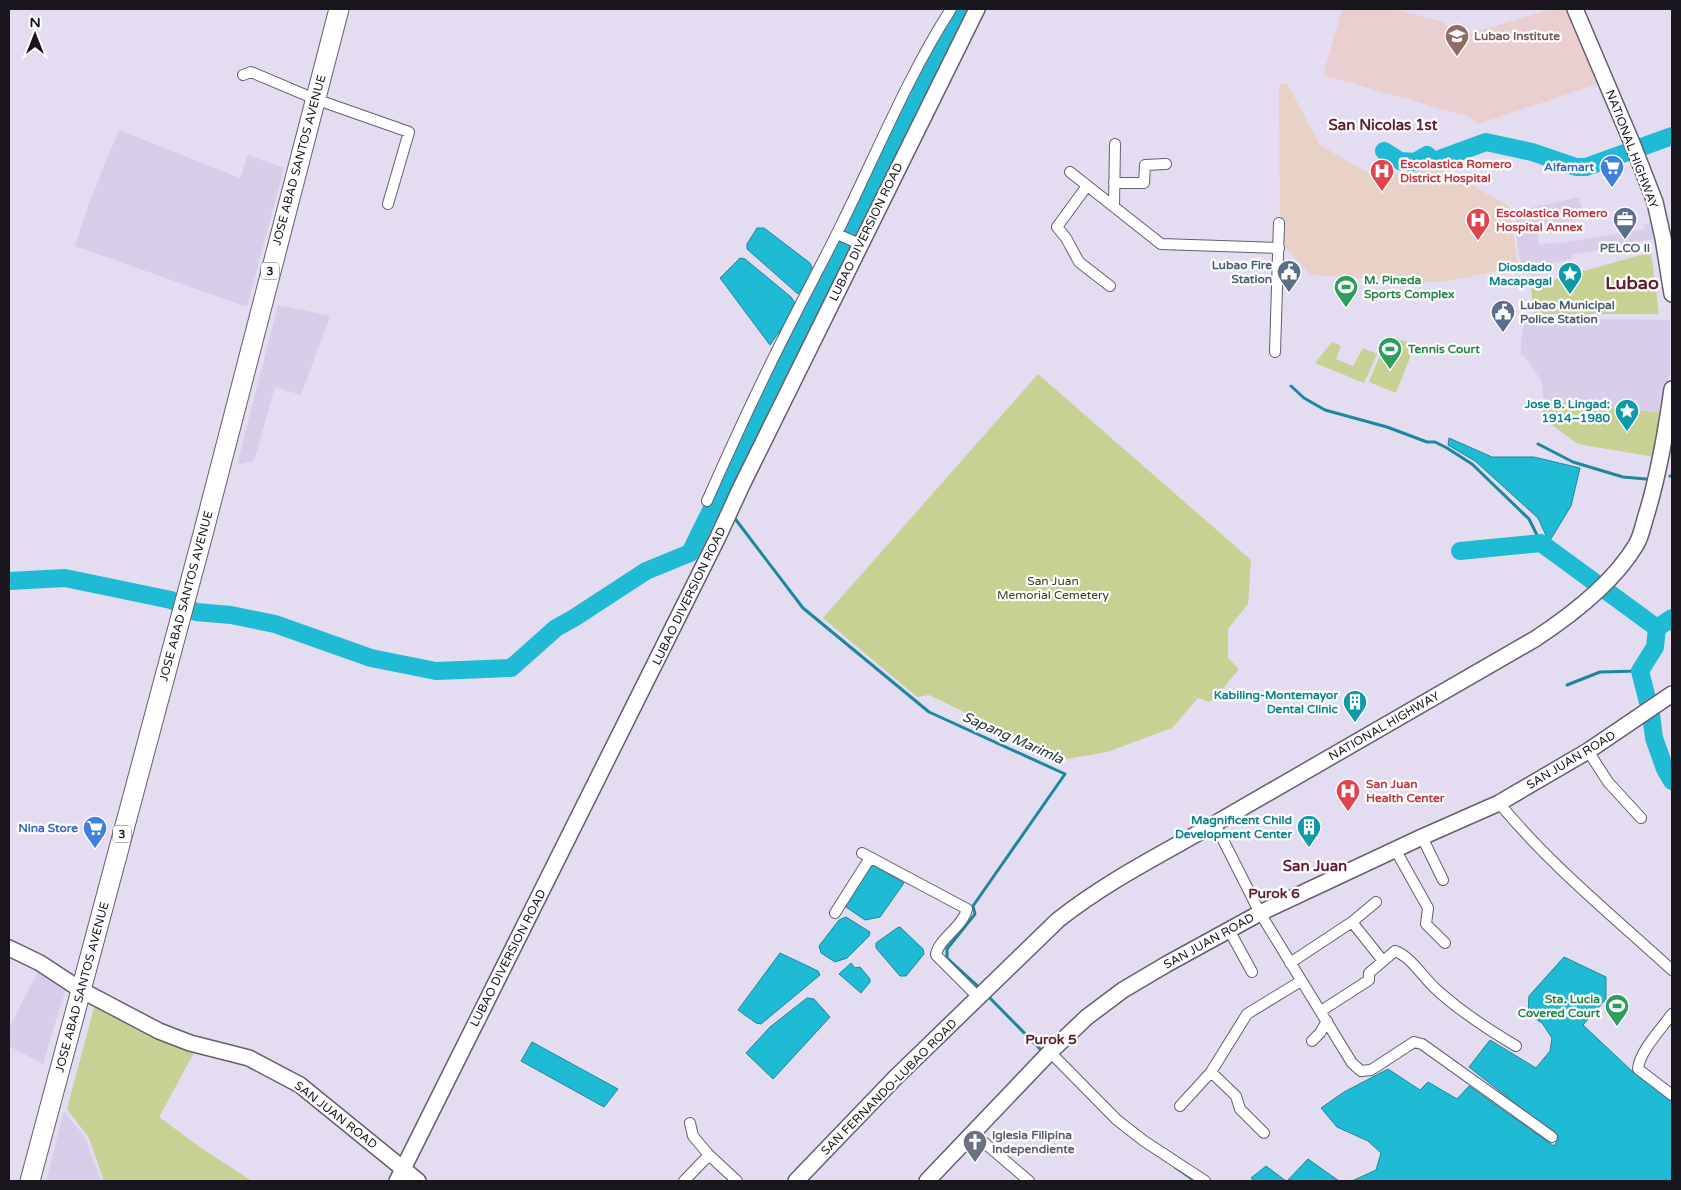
<svg xmlns="http://www.w3.org/2000/svg" width="1681" height="1190" font-family="'Varela Round',sans-serif">
  <rect width="100%" height="100%" fill="#e4dcf0"/>
  <!-- built -->
  <path fill="#d9cee9" d="M119,130l121,48 8,-23 36,13 -37,139 -172,-61 14,-43z
    M1579,197l5,21 -47,10 2,17 16,-3v2l90,-15 -1,-5 11,-3 4,17 -87,17v4l-24,5 2,8 -7,2 -12,1 -6,-3 -4,-6 -4,-23 -2,-19 3,-13z
    M278,305l52,11 -29,79 -26,-8 -21,74 -17,4z
    M1528,318l142,2v50l-7,43 -119,-13 -3,-20 -17,-24h-3v-17l3,-16z
    M40,968l26,20 -23,76 -34,-18v-18z
    M64,1111l21,26 16,44h-55z"/>
  <!-- education -->
  <path fill="#eacfd0" d="M1342,9h52l49,13 12,16 97,-29h14l32,75 -120,40 -8,-7 -147,-42z"/>
  <!-- medical -->
  <path fill="#e8d1c6" d="M1287,83l32,61 24,15 35,19 55,-14 76,42 9,61 -71,14 -20,1 -116,-7 -31,-33 -1,-157z"/>
  <!-- green -->
  <path fill="#c7d193" d="M1651,252l8,62h-125l-3,-28z
    M1388,335l27,10 -19,48 -27,-11z
    M1332,342l9,4 -5,13 17,7 10,-18 14,6 -13,29 -49,-20z
    M1038,374l213,186 -3,44 -20,25v29l11,11 -25,30 -5,3 -11,-4 -26,30 -65,24 -40,7 -20,-7 -118,-57 -12,2 -94,-79z
    M1544,400l119,13 -8,44 -77,-13 -36,-26z
    M95,1004l101,45 -37,68 42,31 51,33h-148l-15,-43 -22,-29z"/>
  <!-- water -->
  <path fill="#1fbad4" stroke="#1d889d" d="M757,228h7l46,35 4,9 -16,22 -51,-45v-5z
    M740,258l5,1 46,38 4,6 1,5 -26,37 -50,-67z
    M1449,438l43,19h42l46,11 -9,38 -22,36 -11,-24 -63,-57 -27,-16z
    M873,865l31,18 -24,34 -15,3 -19,-13v-4l23,-37z
    M846,917l24,15 -1,4 -22,22 -12,4 -14,-9 -2,-7 20,-26z
    M900,927l23,22 1,5 -18,22h-6l-24,-28v-5l21,-15z
    M780,953l38,18 2,4 -59,49 -5,-1 -18,-13z
    M1564,957l42,20v22l-23,26 51,48 38,26v82h-320l24,-11 5,-17 -13,-12 -31,-14 -16,-19 23,-16 44,-23 32,21 8,-8 29,17 12,-13 85,60 5,-8 -90,-71 21,-27 46,28 14,-17 2,-13 -10,-15 -14,-9 1,-18z
    M851,963l4,5 5,-1 10,12v3l-9,11 -22,-19z
    M807,998l7,1 16,18 -57,62 -27,-26 24,-26z
    M532,1042l86,47 -14,18 -83,-46z
    M1308,1159l31,22h-52z
    M1266,1166l20,15h-32l-3,-3z"/>
  <g fill="none" stroke-linecap="round" stroke-linejoin="round">
    <!-- stream -->
    <path stroke="#1d889d" stroke-width="3" d="M1291,386l13,12 21,12 62,17 40,15h8l12,6 25,16 57,55 12,24
      M1538,444l35,18 50,15 23,2
      M1670,476h2
      M718,496l8,11
      M733,516l70,92 126,104 136,62 -92,132 2,8 -28,35v9l34,31
      M1567,685l33,-13 40,-1
      M987,995l57,58
      M1175,1167l20,14"/>
    <!-- river -->
    <path stroke="#1fbad4" stroke-width="18" d="M1384,151l16,10 15,1 12,-7 7,6 52,-19 46,10 44,15h10l86,-31
      M1460,551l81,-8 116,85 -2,19 -15,24 11,43 3,24 11,31 7,12
      M9,581l56,-3 106,22 25,12 35,3 44,9 96,34 65,13 75,-3 45,-40 18,-10 72,-47 44,-18 268,-544
      M1657,628l15,-10"/>
    <defs>
      <path id="street" d="M243,75l8,-3 64,27 94,33 -21,72
        M1070,172l91,72 118,4
        M1114,183h30l1,-18 21,-1
        M1087,186l-30,41 9,11 13,24 31,24
        M1114,207l1,-63
        M837,234l23,10
        M1275,352l4,-129
        M707,501c27,-61 55,-122 86,-182 16,-32 34,-65 50,-98 35,-71 65,-145 108,-212
        M1588,751l20,31 33,36
        M1499,803c51,62 114,113 173,167
        M1215,824l45,89 92,150 9,8 10,-1 43,-28 8,2 130,93
        M1422,837l21,43
        M1395,849l33,59 -2,16 19,19
        M862,853l105,56c-4,18 -29,30 -31,46l42,42
        M835,913l35,-55
        M1352,922l31,39
        M1229,930l23,42
        M1290,963l62,-41 24,-20
        M1321,1011l48,-31v-7l26,-22c17,6 28,27 42,39 23,21 52,40 79,56
        M1672,1014c-10,14 -33,38 -34,55l34,26
        M1312,1041l8,-8 7,-12
        M1050,1052l67,68 27,21 61,40
        M1211,1072l25,24 4,13 24,24
        M1180,1106l31,-34 36,-58 54,-33
        M690,1123l3,13 16,19 28,26
        M973,1133l56,48
        M684,1181l25,-26"/>
      <path id="secondary" d="M1575,9l57,134 23,59 8,36 9,56
        M9,948l31,15 41,27 78,41 31,12 59,15 51,27 118,96
        M397,1181l321,-644 23,-50 236,-478
        M796,1181l99,-103 163,-158c49,-39 104,-66 158,-97 107,-61 213,-123 319,-184 35,-23 79,-57 101,-94 5,-8 7,-19 10,-29 13,-42 20,-84 26,-127
        M927,1181l123,-129 37,-35 36,-27 44,-26 93,-51 162,-76 77,-34 89,-52 84,-57"/>
      <path id="highway" d="M30,1181l173,-647 136,-525"/>
    </defs>
    <!-- street casing -->
    <use href="#street" stroke="#655e6f" stroke-width="12"/>
    <!-- secondary casing -->
    <use href="#secondary" stroke="#655e6f" stroke-width="18"/>
    <!-- highway casing -->
    <use href="#highway" stroke="#655e6f" stroke-width="21"/>
    <!-- street -->
    <use href="#street" stroke="#fff" stroke-width="10"/>
    <!-- secondary -->
    <use href="#secondary" stroke="#fff" stroke-width="15"/>
    <!-- highway -->
    <use href="#highway" stroke="#fff" stroke-width="19"/>
  </g>
  <!-- icons -->
  <defs>
    <symbol id="school-pin" viewBox="-11 -11 22 30"><path d="M0 17L-7.5 6A9.5 9.5 0 1 1 7.5 6Z" fill="#8d6e63" stroke="#fff"/><path d="M0-5L7-2L0 1L-7-2ZM-4 1L0 2.5L4 1V4Q0 6-4 4Z" fill="#fff"/></symbol>
    <symbol id="supermarket-pin" viewBox="-11 -11 22 30"><path d="M0 17L-7.5 6A9.5 9.5 0 1 1 7.5 6Z" fill="#3f7fe0" stroke="#fff"/><path d="M-6-5.5h2.5l.6 2H6L4.5 2H-2.5L-4.4-4H-6ZM-1.5 3.2a1.3 1.3 0 1 0 .1 0ZM3 3.2a1.3 1.3 0 1 0 .1 0Z" fill="#fff"/></symbol>
    <symbol id="hospital-pin" viewBox="-11 -11 22 30"><path d="M0 17L-7.5 6A9.5 9.5 0 1 1 7.5 6Z" fill="#e0444e" stroke="#fff"/><path d="M-5-5h3v3.5h4V-5h3V5h-3V1.5h-4V5h-3Z" fill="#fff"/></symbol>
    <symbol id="office-pin" viewBox="-11 -11 22 30"><path d="M0 17L-7.5 6A9.5 9.5 0 1 1 7.5 6Z" fill="#5c6f8a" stroke="#fff"/><path d="M-6-3h4V-5.5h4V-3h4V5H-6ZM-1-4.5V-3h2v-1.5ZM-6 0V1H6V0Z" fill="#fff"/></symbol>
    <symbol id="civic-pin" viewBox="-11 -11 22 30"><path d="M0 17L-7.5 6A9.5 9.5 0 1 1 7.5 6Z" fill="#5c6f8a" stroke="#fff"/><path d="M-.6-6.5H3V-4.5H.6V-3L4-1V1h2V6H-6V1h2V-1L-.6-3ZM-1.2 2.5V6h2.4V2.5Z" fill="#fff"/></symbol>
    <symbol id="sight-pin" viewBox="-11 -11 22 30"><path d="M0 17L-7.5 6A9.5 9.5 0 1 1 7.5 6Z" fill="#0f9aa8" stroke="#fff"/><path d="M0-6L1.8-2.2L6-1.7L2.9 1.2L3.7 5.4L0 3.3L-3.7 5.4L-2.9 1.2L-6-1.7L-1.8-2.2Z" fill="#fff"/></symbol>
    <symbol id="stadium-pin" viewBox="-11 -11 22 30"><path d="M0 17L-7.5 6A9.5 9.5 0 1 1 7.5 6Z" fill="#2e9e5b" stroke="#fff"/><path d="M0-5a6.5 5 0 1 0 0 10a6.5 5 0 1 0 0-10ZM-3.5-1.8h7v3.6h-7Z" fill="#fff"/></symbol>
    <symbol id="building-pin" viewBox="-11 -11 22 30"><path d="M0 17L-7.5 6A9.5 9.5 0 1 1 7.5 6Z" fill="#0f9aa8" stroke="#fff"/><path d="M-4-6H4V6H1V3H-1V6H-4ZM-2.5-4.3h1.7v1.8h-1.7ZM.8-4.3h1.7v1.8H.8ZM-2.5-1h1.7V.8h-1.7ZM.8-1h1.7V.8H.8Z" fill="#fff"/></symbol>
    <symbol id="church-pin" viewBox="-11 -11 22 30"><path d="M0 17L-7.5 6A9.5 9.5 0 1 1 7.5 6Z" fill="#6b7280" stroke="#fff"/><path d="M-1.2-6h2.4v3.5h3.3v2.4h-3.3V6h-2.4V-.1h-3.3v-2.4h3.3Z" fill="#fff"/></symbol>
  </defs>
  <g fill-rule="evenodd">
    <use href="#school-pin" x="1443" y="22" width="28" height="38"/>
    <use href="#supermarket-pin" x="1598" y="153" width="28" height="38"/>
    <use href="#hospital-pin" x="1368" y="157" width="28" height="38"/>
    <use href="#office-pin" x="1611" y="205" width="28" height="38"/>
    <use href="#hospital-pin" x="1464" y="206" width="28" height="38"/>
    <use href="#civic-pin" x="1275" y="258" width="28" height="38"/>
    <use href="#sight-pin" x="1556" y="260" width="28" height="38"/>
    <use href="#stadium-pin" x="1332" y="273" width="28" height="38"/>
    <use href="#civic-pin" x="1489" y="298" width="28" height="38"/>
    <use href="#stadium-pin" x="1376" y="335" width="28" height="38"/>
    <use href="#sight-pin" x="1613" y="397" width="28" height="38"/>
    <use href="#building-pin" x="1341" y="688" width="28" height="38"/>
    <use href="#hospital-pin" x="1334" y="777" width="28" height="38"/>
    <use href="#building-pin" x="1295" y="813" width="28" height="38"/>
    <use href="#supermarket-pin" x="81" y="814" width="28" height="38"/>
    <use href="#stadium-pin" x="1603" y="992" width="28" height="38"/>
    <use href="#church-pin" x="961" y="1128" width="28" height="38"/>
  </g>
  <g text-anchor="middle" dominant-baseline="central" stroke-width="4.5" stroke-linejoin="round" paint-order="stroke">
    <!-- shield labels -->
    <g fill="#fff" stroke="#5d5b60" stroke-width="1">
      <rect x="261" y="262.5" width="18" height="17" rx="4"/>
      <rect x="113" y="825.5" width="18" height="17" rx="4"/>
    </g>
    <g font-size="11" font-weight="bold" fill="#18151c">
      <text x="270" y="271">3</text>
      <text x="122" y="834">3</text>
    </g>
    <!-- education labels -->
    <g font-size="12" font-weight="bold" fill="#785e54" stroke="#fff" text-anchor="start">
      <text x="1474" y="36">Lubao Institute</text>
    </g>
    <!-- street labels -->
    <g font-size="12" fill="#18151c" stroke="#fff">
      <text transform="translate(1632 149) rotate(69)">NATIONAL HIGHWAY</text>
      <text transform="translate(299 160) rotate(-75)">JOSE ABAD SANTOS AVENUE</text>
      <text transform="translate(866 232) rotate(-64)">LUBAO DIVERSION ROAD</text>
      <text transform="translate(186 596) rotate(-75)">JOSE ABAD SANTOS AVENUE</text>
      <text transform="translate(689 596) rotate(-64)">LUBAO DIVERSION ROAD</text>
      <text transform="translate(1384 726) rotate(-30)">NATIONAL HIGHWAY</text>
      <text transform="translate(1571 760) rotate(-31)">SAN JUAN ROAD</text>
      <text transform="translate(1209 941) rotate(-29)">SAN JUAN ROAD</text>
      <text transform="translate(508 958) rotate(-63)">LUBAO DIVERSION ROAD</text>
      <text transform="translate(82 987) rotate(-75)">JOSE ABAD SANTOS AVENUE</text>
      <text transform="translate(889 1087) rotate(-45)">SAN FERNANDO-LUBAO ROAD</text>
      <text transform="translate(336 1115) rotate(38)">SAN JUAN ROAD</text>
    </g>
    <!-- health labels -->
    <g font-size="12" font-weight="bold" fill="#be3a42" stroke="#fff" text-anchor="start">
      <text x="1400" y="164">Escolastica Romero<tspan x="1400" dy="14">District Hospital</tspan></text>
      <text x="1496" y="213">Escolastica Romero<tspan x="1496" dy="14">Hospital Annex</tspan></text>
      <text x="1366" y="784">San Juan<tspan x="1366" dy="14">Health Center</tspan></text>
    </g>
    <!-- shop labels -->
    <g font-size="12" font-weight="bold" fill="#366cbe" stroke="#fff" text-anchor="end">
      <text x="1594" y="167">Alfamart</text>
      <text x="78" y="828">Nina Store</text>
    </g>
    <!-- service labels -->
    <g font-size="12" font-weight="bold" fill="#4e5e75" stroke="#fff">
      <text x="1625" y="248">PELCO II</text>
      <text x="1272" y="265" text-anchor="end">Lubao Fire<tspan x="1272" dy="14">Station</tspan></text>
      <text x="1520" y="305" text-anchor="start">Lubao Municipal<tspan x="1520" dy="14">Police Station</tspan></text>
    </g>
    <!-- culture labels -->
    <g font-size="12" font-weight="bold" fill="#0d838f" stroke="#fff" text-anchor="end">
      <text x="1552" y="267">Diosdado<tspan x="1552" dy="14">Macapagal</tspan></text>
      <text x="1610" y="404">Jose B. Lingad:<tspan x="1610" dy="14">1914–1980</tspan></text>
      <text x="1338" y="695">Kabiling-Montemayor<tspan x="1338" dy="14">Dental Clinic</tspan></text>
      <text x="1292" y="820">Magnificent Child<tspan x="1292" dy="14">Development Center</tspan></text>
    </g>
    <!-- leisure labels -->
    <g font-size="12" font-weight="bold" fill="#27864d" stroke="#fff" text-anchor="start">
      <text x="1364" y="280">M. Pineda<tspan x="1364" dy="14">Sports Complex</tspan></text>
      <text x="1408" y="349">Tennis Court</text>
      <text x="1600" y="999" text-anchor="end">Sta. Lucia<tspan x="1600" dy="14">Covered Court</tspan></text>
    </g>
    <!-- park labels -->
    <g font-size="12" fill="#373d14" stroke="#fff">
      <text x="1053" y="581">San Juan<tspan x="1053" dy="14">Memorial Cemetery</tspan></text>
    </g>
    <!-- worship labels -->
    <g font-size="12" font-weight="bold" fill="#5b616d" stroke="#fff" text-anchor="start">
      <text x="992" y="1135">Iglesia Filipina<tspan x="992" dy="14">Independiente</tspan></text>
    </g>
    <!-- water labels -->
    <g font-size="14" font-style="italic" fill="#20373c" stroke="#fff">
      <text transform="translate(1013 738) rotate(24)">Sapang Marimla</text>
    </g>
    <!-- neighbourhood labels -->
    <g font-size="14" font-weight="bold" fill="#5f1b2f" stroke="#fff">
      <text x="1274" y="893">Purok 6</text>
      <text x="1051" y="1039">Purok 5</text>
    </g>
    <!-- quarter labels -->
    <g font-size="15" font-weight="bold" fill="#5f1b2f" stroke="#fff">
      <text x="1383" y="125">San Nicolas 1st</text>
      <text x="1315" y="866">San Juan</text>
    </g>
    <!-- district labels -->
    <g font-size="18" font-weight="bold" fill="#5f1b2f" stroke="#fff">
      <text x="1632" y="283">Lubao</text>
    </g>
  </g>
  <!-- border -->
  <rect width="1681" height="1190" fill="none" stroke="#18151c" stroke-width="20"/>
  <!-- north arrow -->
  <g transform="translate(35 35)" stroke="#ffffff" stroke-width="4" paint-order="stroke">
  <path d="M0-4L9 19L0 12L-9 19Z" fill="#18151c"/>
  <text y="-8" font-size="14" font-weight="bold" text-anchor="middle" fill="#18151c">N</text>
  </g>
</svg>
